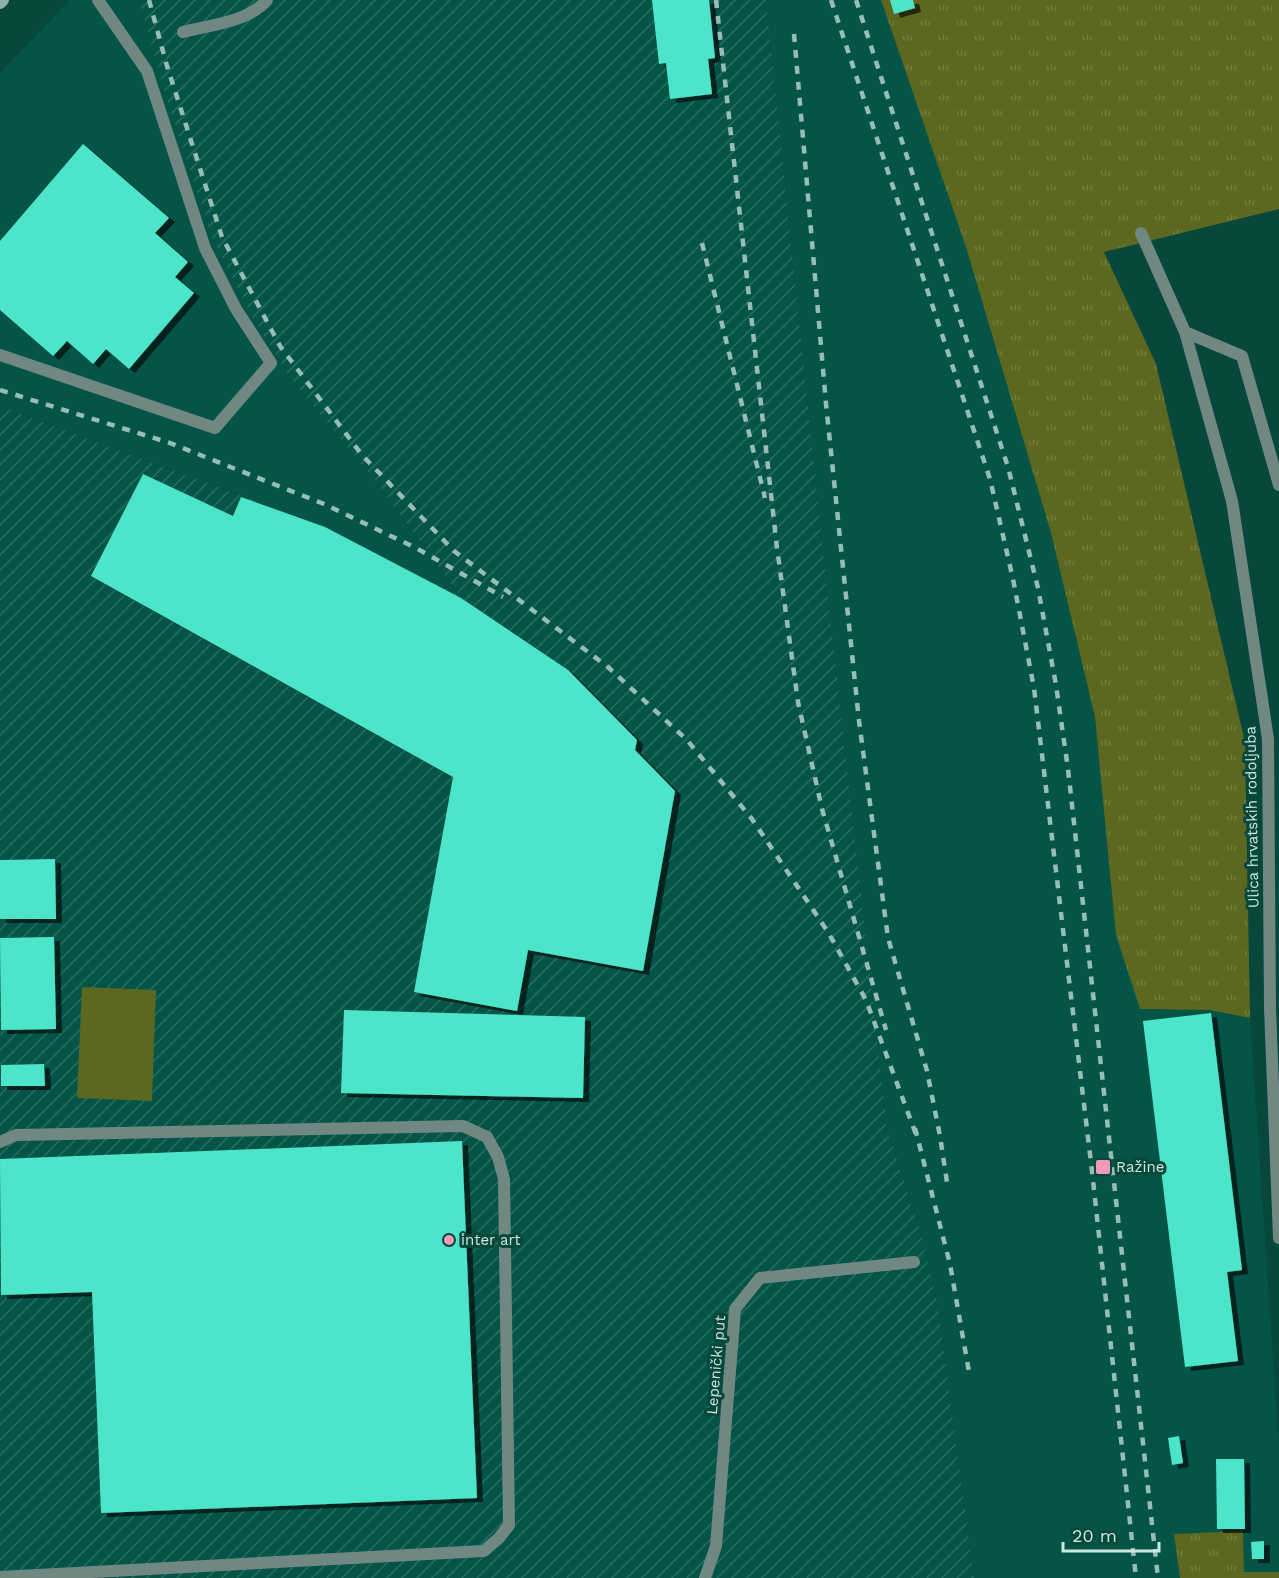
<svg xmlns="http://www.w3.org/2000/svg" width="1279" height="1578" font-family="'Work Sans',sans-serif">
  <defs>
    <pattern id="industrial-furrows" width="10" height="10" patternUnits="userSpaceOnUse" patternTransform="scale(1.5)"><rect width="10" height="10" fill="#045448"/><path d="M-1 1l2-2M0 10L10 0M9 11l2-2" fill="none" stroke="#276d62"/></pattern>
    <pattern id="grass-tufts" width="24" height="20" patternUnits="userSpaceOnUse" patternTransform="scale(1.5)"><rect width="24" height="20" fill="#5c6820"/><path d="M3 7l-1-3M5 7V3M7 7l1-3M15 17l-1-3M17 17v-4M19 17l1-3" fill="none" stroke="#727e40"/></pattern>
    <filter id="shadow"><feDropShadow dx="6" dy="4" stdDeviation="0" flood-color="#0009"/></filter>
  </defs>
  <rect width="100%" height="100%" fill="#08473c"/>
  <!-- built -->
  <path fill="#045448" d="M70,0h69l27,97 46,141 38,75 40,65 84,101 87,119 -136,-71 -325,-121v-333z
    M766,0h115l85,247 85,286 44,184 45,292 70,1 40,8 29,428v126h-35l-1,-41 -69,3 6,44h-206l-37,-278 -18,-73 -32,-98 -65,-586z"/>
  <!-- industrial -->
  <path fill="url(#industrial-furrows)" d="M139,0h627l56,543 65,586 32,98 18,73 37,278h-974v-1172l325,121 135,69 -86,-117 -84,-101 -40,-65 -38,-75 -46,-141z"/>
  <!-- grass -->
  <path fill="url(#grass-tufts)" d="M881,0h398v209l-175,43 52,112 89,378 5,276 -40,-8 -70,-1 -24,-74 -21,-218 -44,-184 -85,-286z
    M1243,1531l1,41h35v6h-99l-6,-44z"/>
  <!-- pitch -->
  <path fill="#5c6820" d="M82,987l74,3 -4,111 -75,-3z"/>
  <!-- building -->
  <path fill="#4de5ca" filter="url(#shadow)" d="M652,0h57l6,58 -7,1 4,35 -42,5 -4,-36 -7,1z
    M890,0h23l2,8 -21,6z
    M83,144l86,74 -14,15 33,29 -13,15 19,16 -65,76 -23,-20 -13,15 -26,-23 -14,15 -53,-46v-69z
    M143,474l90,42 8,-19 84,30 136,71 107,72 69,70 -2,10 40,41 -32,180 -115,-21 -11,61 -103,-19 39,-215 -362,-201z
    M55,859l1,60h-56v-59z
    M54,937l2,92 -55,1 -1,-92z
    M344,1010l241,7 -2,81 -242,-5z
    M1211,1013l31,257 -15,2 11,89 -53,6 -42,-346z
    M44,1064l1,22h-44v-21z
    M462,1141l15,357 -376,15 -9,-221 -91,3 -1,-136z
    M1179,1436l4,27 -11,2 -4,-27z
    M1216,1459h28l1,70h-28z
    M1264,1541v18h-12l-1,-17z"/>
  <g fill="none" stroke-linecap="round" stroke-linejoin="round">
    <!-- lane -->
    <path stroke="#718882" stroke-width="12" d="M183,32c28,-7 65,-10 84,-32
      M0,355l215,73 56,-65 -35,-54 -31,-61 -58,-177 -49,-71
      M0,1142l16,-7 447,-9 24,11 11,20 6,22 5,346 -10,13 -15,13 -484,26
      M705,1578l11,-32 19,-237 25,-31 154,-16"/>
    <!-- street -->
    <path stroke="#718882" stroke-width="12" d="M1141,233l44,99 47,169 36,238 2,269 9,230
      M1185,332l57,24 37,129"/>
    <!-- secondary -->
    <path stroke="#8eb2a9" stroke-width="12" d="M0,3l3,-3"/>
    <!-- rail -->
    <path stroke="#98bdb5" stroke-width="4.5" stroke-dasharray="8 8" stroke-linecap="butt" d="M149,0l18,66 55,171 58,109 82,109 92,96 154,116 79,73 65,79 76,113 38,68 51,137
      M716,0l61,548 21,154 24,107 64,221
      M831,0l159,479 23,100 21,109 58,483 44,407
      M856,0l152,467 30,121 18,97 12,84 90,809
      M794,34l32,370 33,317 29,217 39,133 13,65 8,53
      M702,243l63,255
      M0,390l170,53 154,61 92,44 87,49
      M915,1128l35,136 19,108"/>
  </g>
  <!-- markers -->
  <g fill="#f09ab7" stroke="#08473c" stroke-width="2">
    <rect x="1095" y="1159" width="16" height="16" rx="3"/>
    <circle cx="449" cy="1240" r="6"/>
  </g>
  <g text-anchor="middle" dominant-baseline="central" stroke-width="6" stroke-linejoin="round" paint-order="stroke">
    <!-- street labels -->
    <g font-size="15" fill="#cbe7e0" stroke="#08473c">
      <text transform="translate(1252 817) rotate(-91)">Ulica hrvatskih rodoljuba</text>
      <text transform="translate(716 1365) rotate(-85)">Lepenički put</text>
    </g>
    <!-- poi labels -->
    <g font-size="15" fill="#cbe7e0" stroke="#08473c" text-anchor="start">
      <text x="1116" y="1167">Ražine</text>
      <text x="461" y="1240">inter art</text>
    </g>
  </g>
  <!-- scale -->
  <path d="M1063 1542v9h96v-9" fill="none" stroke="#cbe7e0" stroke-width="3"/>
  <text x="1072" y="1542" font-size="18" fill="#cbe7e0" stroke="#08473c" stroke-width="4.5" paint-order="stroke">20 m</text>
</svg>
